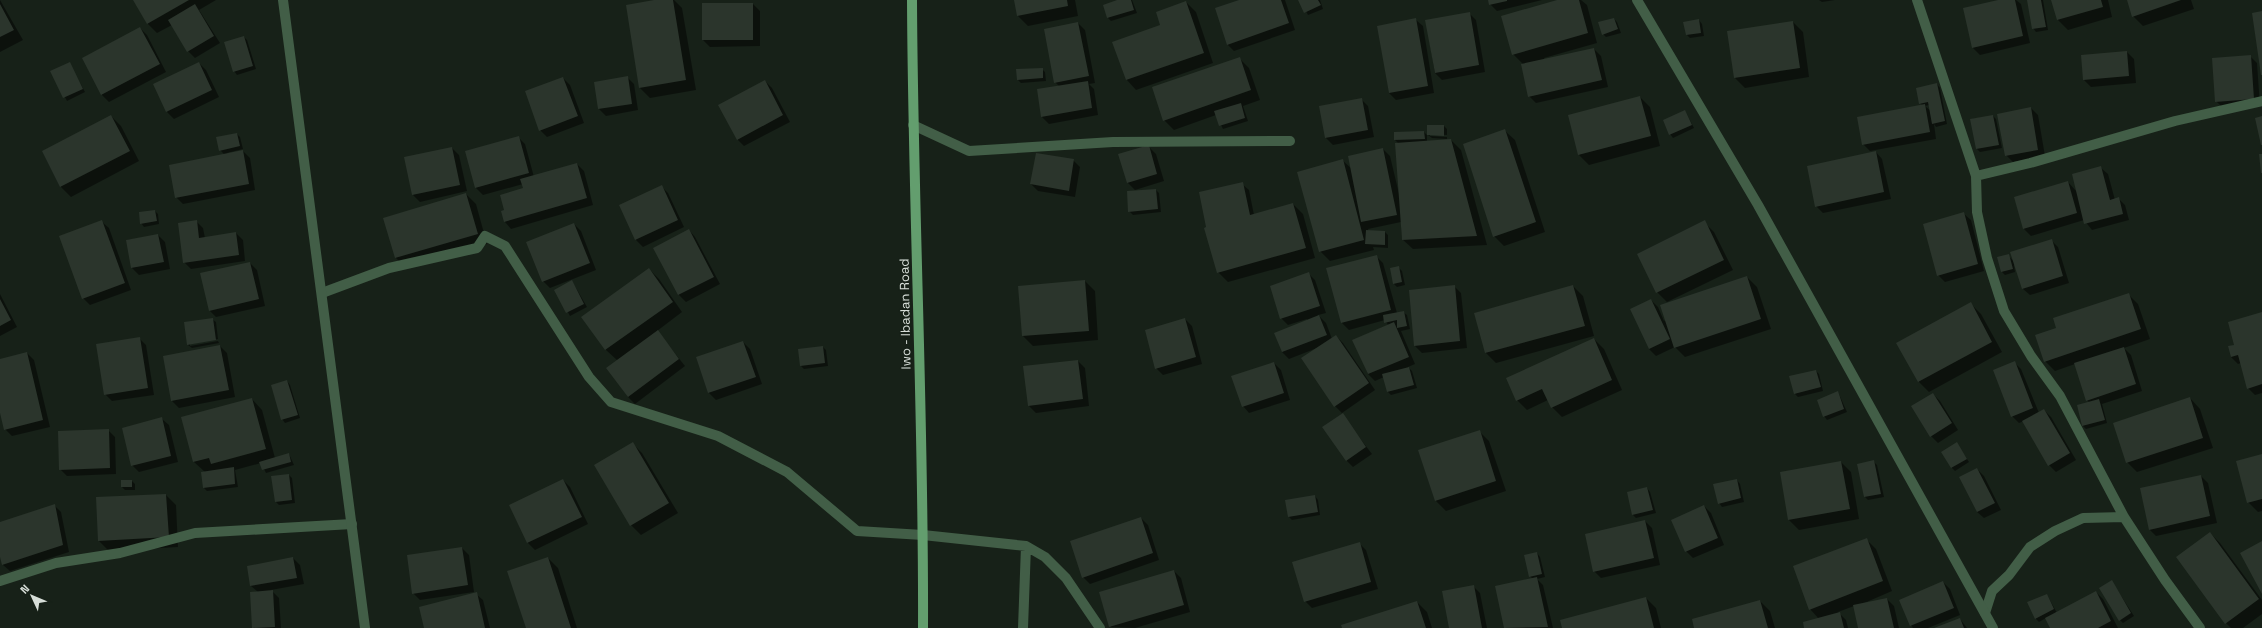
<svg xmlns="http://www.w3.org/2000/svg" width="2262" height="628" font-family="'Space Grotesk',sans-serif">
  <rect width="100%" height="100%" fill="#172118"/>
  <!-- shadow -->
  <path fill="#0007" fill-rule="evenodd" d="M0,0l23,40 -23,12z
    M134,0h82l-17,10 21,33 -25,15 -7,-7 -16,-26 -15,8 -10,-10z
    M660,0h14l8,8 14,82 -46,8 -10,-10z
    M1015,0h60l3,16 -50,10 -10,-10z
    M1120,0h12l5,13 -26,8 -3,-3z
    M1242,0h43l10,30 -61,21 -7,-7z
    M1300,0h20l3,9 -15,6z
    M1489,0h53l-45,11 -7,-7z
    M1561,0h20l6,5 10,38 -53,15 1,2 49,-11 7,7 7,31 -72,16 -7,-7 -5,-31 -11,-11z
    M1819,0h16l-13,2z
    M2002,0h14l5,4 9,39 -50,12 -7,-7 -9,-39z
    M2028,0h15l5,30 -12,2 -3,-4z
    M2052,0h56l4,17 -44,13 -10,-10z
    M2128,0h63l3,9 -51,17 -10,-10z
    M1186,2l10,10 17,51 -77,27 -10,-11 36,-54z
    M753,4l7,7v35l-50,1 -7,-7z
    M1469,13l7,7 9,52 -43,8 -7,-7 -9,-52z
    M1614,19l3,3 4,11 -15,4 -3,-3z
    M1416,20l7,6 11,67 -38,7 -7,-7z
    M1699,20l3,4 2,12 -14,2 -3,-3z
    M1793,22l10,10 6,45 -64,11 -10,-10z
    M1078,23l7,7 10,53 -6,1 5,5 4,26 -49,9 -7,-7 18,-30 -5,-5z
    M140,28l7,7 19,37 -57,30 -7,-7 -19,-37z
    M244,37l3,3 9,29 -19,6 -3,-4z
    M2127,52l7,7 2,24 -45,4 -7,-7z
    M2250,56l7,7 3,43 -37,2 -7,-7z
    M1239,58l10,10 11,32 -17,6 5,15 -25,8 -7,-14 -42,15 -10,-10z
    M69,63l16,29 -18,9 -15,-29z
    M199,63l7,7 13,27 -45,22 -7,-7z
    M1042,69l3,3 1,9 -25,2 -3,-3z
    M627,77l7,7 4,26 -32,6 -7,-7z
    M563,78l7,7 14,38 -37,14 -7,-7z
    M765,81l7,7 18,34 -46,24 -7,-7z
    M1937,84l3,4 7,36 -11,3 -2,-3 2,15 -66,12 -7,-7 60,-38 -3,-3zM1929,105l2,6 -6,-5z
    M1640,97l10,10 10,39 -71,19 -10,-10z
    M1361,99l7,7 6,31 -41,8 -7,-7 -6,-31z
    M2031,108l7,7 7,41 -32,6 -7,-7z
    M1685,111l9,17 -21,10 -3,-4z
    M111,116l10,10 18,35 -68,36 -10,-10 -18,-36z
    M1993,116l3,3 6,29 -22,4 -3,-3 -5,-30z
    M1444,126l3,3v6l-17,-1v2l17,1v2l-15,-1 -4,-3z
    M1504,130l11,10 30,92 -41,14 -10,-10z
    M1424,132l3,3v7l24,-2 10,10 26,95 -74,4 -11,-10 -1,-17 -33,7 1,3h16l3,3v13l-15,-1 1,3 -44,11 -10,-10 22,-91 10,9 31,-20 7,7 10,42 -1,-54 -4,-4v-7z
    M237,134l3,3 3,12 -16,4 1,1 15,-3 7,7 5,32 -72,14 -7,-7 49,-42 -5,-5z
    M518,137l7,7 9,33 43,-13 7,7 9,34 -82,24 -6,-7v-11l19,-22 -1,-5 -40,11 -7,-7 -9,-36z
    M1149,147l7,7 8,27 -29,9 -7,-7 -8,-28z
    M452,148l7,7 8,36 -47,11 -7,-7z
    M1876,152l6,7 9,40 -68,14 -7,-7z
    M1073,160l7,7 -5,30 -37,-6 -7,-7z
    M2101,168l7,6 7,26 3,-2 7,7 4,15 -37,10 -8,-10 -53,16 -7,-7 -9,-31 53,-16 9,10z
    M1242,184l7,6 5,25 39,-11 10,10 12,44 -87,24 -10,-10z
    M661,186l7,7 16,34 -41,20 -7,-7 -16,-34z
    M1156,190l3,3 2,19 -28,3 -4,-4z
    M466,194l10,10 11,40 -81,24 -10,-10 -11,-40z
    M155,211l3,3 1,10 -15,3 -3,-4z
    M1964,214l7,6 13,51 -39,11 -7,-7z
    M196,221l7,7 2,10 31,-5 7,7 2,21 -54,8 -7,-7z
    M102,222l7,6 22,62 -41,15 -7,-7z
    M1704,222l10,10 19,38 -66,32 -10,-10z
    M574,224l7,7 15,39 -46,18 -7,-7z
    M689,230l6,7 25,47 -34,18 -7,-7 -25,-47z
    M158,235l7,7 5,27 -31,6 -7,-7 -5,-28z
    M2051,240l7,7 11,36 -39,12 -7,-6 -8,-24h-1l1,7 -10,3 -3,-3 6,-16 6,5z
    M1376,256l7,7 14,50 6,-1 4,3 3,14 -9,2 14,33 -7,3 4,4 5,17 -26,7 -3,-3 -4,-15 -9,4 -7,-7 -14,-34 34,-15 -3,-5 -36,10 -7,-7 -15,-54z
    M250,263l7,7 8,36 -49,11 -7,-7z
    M1398,267l4,4 3,14 -8,2 -3,-3z
    M649,269l10,10 23,33 -25,19 28,35 -50,38 -7,-7 -10,-36 -12,-11 -24,-33z
    M1308,273l7,7 11,33 -8,2 8,8 6,16 4,-3 7,7 32,47 -33,23 -7,-7 -18,-58 -28,11 -7,-7 25,-31v-2l-19,6 -7,-7z
    M1747,277l10,10 14,42 -86,28 -10,-10 -19,9 -7,-7 2,-49 7,7 6,14z
    M572,281l15,26 -17,9 -14,-26z
    M1085,281l10,10 3,49 -65,6 -10,-10z
    M1454,286l7,7 6,55 -45,5 -7,-7z
    M1573,286l10,10 11,40 -98,27 -10,-10 -11,-40z
    M0,294l17,33 -17,9z
    M2128,294l10,10 12,35 -26,9 7,7 11,36 -40,13 5,19 -21,6 -3,-3 7,-23 -3,-3 -12,-36 -20,7 -10,-10 13,-32z
    M1971,304l10,10 21,38 -73,40 -10,-10 -21,-39z
    M2262,313v80l-7,2 -7,-7 -7,-25 -3,1 -7,-7 4,-12z
    M212,319l4,3 2,17 -28,5v2l28,-5 1,2 -27,5 -4,-3z
    M1185,319l7,7 10,38 -39,11 -7,-7z
    M140,339l6,6 8,50 -42,6 -7,-7z
    M1594,339l10,10 18,41 -60,27 -10,-10 -4,-7 -21,10 -10,-10z
    M743,342l7,7 12,35 -46,16 -7,-7 -12,-35z
    M220,346l7,7 8,44 -56,11 -7,-7z
    M823,347l3,3 2,16 -24,3 -3,-3z
    M27,353l7,7 16,67 -38,9 -7,-7 -5,-20v-49z
    M1078,361l7,7 4,38 -53,7 -7,-7z
    M2014,362l7,7 18,44 5,-3 7,7 25,43 -20,12 -7,-7 -25,-44 -5,2 -7,-7z
    M1274,363l7,7 9,30 -41,13 -6,-7z
    M1816,371l3,3 4,17 -25,6 -3,-3z
    M287,381l3,4 10,33 -15,5 -3,-4z
    M1838,392l9,20 -20,8 -3,-4z
    M1933,394l7,7 18,29 -20,13 -7,-7z
    M2190,398l10,11 13,39 -76,24 -10,-10z
    M252,399l10,11 13,48 14,-4 5,11 -28,8 -5,-10 -26,7 3,17 -31,4 -3,-3 -2,-15 3,-1 -11,-10 -11,-44z
    M1342,415l30,39 -19,13 -7,-7z
    M162,419l7,6 9,37 -39,10 -7,-7z
    M108,430l7,7 1,37 -49,2 -7,-7z
    M1479,431l10,10 17,50 -60,20 -10,-10 -17,-50z
    M632,443l10,10 36,60 -37,22 -10,-10z
    M1957,444l12,18 -14,9 -4,-4z
    M2262,455v56l-4,1 -10,-10z
    M1841,462l10,10 8,47 -60,11 -10,-10 -8,-47z
    M1874,462l3,3 7,32 -16,3 -3,-3z
    M1977,469l7,7 17,34 -17,8 -7,-6z
    M289,475l3,3 3,25 -16,2 -3,-3z
    M2201,476l7,7 9,40 -61,13 -7,-7z
    M563,480l7,7 18,37 -53,26 -7,-7 -18,-37z
    M1737,480l3,4 4,18 -22,5 -3,-4z
    M132,481l3,3v6h-10l-3,-3z
    M1647,488l3,4 6,21 -20,5 -3,-3 -5,-22z
    M166,495l10,10 2,42 -69,4 -10,-10 -2,-43z
    M1315,496l3,4 2,15 -28,5 -3,-3z
    M54,505l7,7 8,40 -59,19 -7,-6 -3,-11v-31z
    M1704,506l7,7 13,32 -31,13 -7,-7z
    M1141,518l7,7 11,35 -69,24 -7,-7z
    M1645,521l7,7 8,37 -59,13 -7,-7z
    M2210,533l10,10 42,57v14l-19,14h-12l-5,-5z
    M1866,539l10,10 16,42 -30,13 25,-5 7,7 5,22h-40l-5,-22 -16,6 8,8 2,8h-43l14,-9 -9,-10z
    M1359,543l7,7 12,39 -66,19 -7,-7z
    M462,548l7,7 5,37 -54,8 -7,-7z
    M1537,553l3,4 5,20 -8,2 6,6 10,43h-48l-9,-41 37,-8 -3,-3z
    M293,558l7,7 4,19 -33,6 8,8 2,30h-28l-2,-35 7,-1 -7,-6 -3,-19z
    M548,558l10,10 19,60h-50z
    M1174,571l7,7 9,34 -55,16 -25,-1z
    M1943,582l7,7 10,26 -32,13h-15l-2,-3z
    M2112,582l22,34 -11,7 -3,-3z
    M1473,586l7,7 7,35h-37z
    M2096,592l7,7 15,29h-67l-5,-10 -7,4 -4,-4 12,-23 10,18z
    M476,594l7,6 7,28h-65z
    M1646,598l10,10 5,20h-98z
    M1760,601l10,10 5,17h-80z
    M1417,602l10,10 5,16h-89z
    M1960,619l7,9h-30z"/>
  <!-- building -->
  <path fill="#2b352c" d="M133,0h56l-42,24z
    M654,0h19l13,80 -47,8 -13,-83z
    M1014,0h53l1,6 -51,10z
    M1117,0h14l3,10 -27,8 -4,-13z
    M1239,0h42l8,23 -62,22 -12,-37z
    M1298,0h20l3,5 -17,8z
    M1488,0h19v1l-18,4z
    M1557,0h22l9,33 -76,22 -11,-39z
    M1998,0h17l8,36 -51,12 -9,-40z
    M2027,0h14l5,27 -14,2z
    M2051,0h50l2,7 -46,13z
    M2127,0h54l-49,17z
    M1186,1l18,52 -78,27 -14,-38 48,-17 -4,-13z
    M702,3h51v37h-51z
    M0,4l14,26 -14,7z
    M195,4l19,32 -27,16 -19,-32z
    M2262,11v64h-1l-9,-62z
    M1470,12l9,53 -44,8 -10,-53z
    M1416,18l12,68 -39,7 -12,-67z
    M1614,18l4,11 -16,6 -4,-13z
    M1699,19l2,14 -15,2 -3,-13z
    M1793,21l7,47 -66,10 -7,-47z
    M1078,22l11,54 -35,7 -10,-54z
    M140,27l20,37 -59,31 -19,-37z
    M244,36l9,30 -20,6 -9,-30z
    M1594,48l8,32 -74,17 -7,-33z
    M2127,51l2,25 -46,4 -2,-25z
    M2251,55l3,44 -39,3 -3,-44z
    M1240,57l11,33 -88,31 -11,-34z
    M70,62l13,27 -20,9 -13,-27z
    M199,62l13,28 -46,22 -13,-28z
    M1043,68v10l-26,2 -1,-11z
    M628,76l4,28 -34,5 -4,-27z
    M563,77l15,39 -39,15 -14,-40z
    M765,80l18,35 -46,25 -19,-35z
    M1088,81l4,27 -51,9 -4,-28z
    M1937,83l8,38 -13,3 -4,-22 -9,2 -3,-16z
    M1640,96l11,40 -73,19 -10,-40z
    M1362,98l6,32 -43,8 -6,-32z
    M1241,103l4,15 -26,8 -5,-15z
    M1925,104l5,28 -68,13 -5,-28z
    M2031,107l7,43 -33,6 -8,-42z
    M1685,110l7,15 -23,10 -6,-15z
    M111,115l19,36 -70,36 -18,-36z
    M1993,115l6,30 -23,4 -6,-30z
    M2262,116v29h-1l-6,-27z
    M1427,125h17v11l-17,-1z
    M1505,129l31,93 -43,15 -30,-93z
    M1424,131l1,8 -31,1v-8z
    M237,133l3,13 -21,5 -3,-14z
    M519,136l10,37 -54,15 -10,-37z
    M1451,139l26,97 -75,4 -7,-97z
    M1149,145l8,29 -30,9 -9,-29z
    M452,147l8,38 -48,10 -8,-38z
    M1383,148l14,67 -36,7 -13,-66z
    M243,150l6,34 -74,14 -6,-33z
    M1876,151l8,41 -69,15 -8,-41z
    M1036,153l38,6 -5,32 -39,-7z
    M2259,154h3v19h-1z
    M1343,159l21,81 -45,12 -22,-80z
    M577,163l10,35 -83,24 -3,-11 3,-1 -4,-15 23,-7 -3,-9z
    M2101,166l9,34 9,-3 4,17 -39,10 -12,-50z
    M2068,181l9,32 -54,16 -9,-32z
    M1243,182l7,33 43,-12 13,45 -89,25 -13,-45 2,-1 -7,-35z
    M662,185l16,35 -43,20 -16,-35z
    M1156,189l2,20 -30,3 -1,-21z
    M466,193l12,41 -83,24 -12,-40z
    M155,210l2,11 -17,3 -1,-12z
    M1964,212l14,52 -41,12 -14,-52z
    M102,220l23,63 -43,16 -23,-63z
    M197,220l2,18 37,-6 3,23 -56,8 -5,-40z
    M1705,220l19,40 -68,33 -19,-39z
    M574,223l16,40 -48,19 -16,-40z
    M689,229l25,48 -36,18 -25,-47z
    M1366,230l19,1v14l-20,-1z
    M158,234l6,28 -33,6 -5,-28z
    M2052,239l11,37 -41,13 -12,-37z
    M2009,254l4,15 -12,3 -4,-15z
    M1377,255l14,55 -50,13 -15,-55z
    M250,262l9,37 -50,12 -9,-38z
    M1399,266l3,16 -9,2 -3,-16z
    M649,268l24,34 -68,48 -24,-33z
    M1309,272l11,34 -40,13 -10,-33z
    M1747,276l14,43 -87,29 -14,-43z
    M572,280l12,24 -18,9 -12,-23z
    M1085,280l4,51 -67,5 -4,-50z
    M1455,285l5,56 -46,5 -5,-56z
    M1573,285l12,41 -100,27 -11,-40z
    M2129,293l12,36 -97,33 -9,-27 21,-7 -3,-10z
    M0,299l11,21 -11,6z
    M1651,299l19,40 -21,10 -19,-40z
    M1971,302l21,40 -74,40 -22,-39z
    M1404,311l3,15 -10,2v-8l-13,3 -1,-8z
    M2262,312v72l-15,5 -9,-34 -7,2 -3,-11 6,-1 -6,-23z
    M1319,315l8,20 -45,17 -8,-19z
    M213,318l3,22 -29,5 -3,-23z
    M1185,318l11,39 -41,12 -10,-39z
    M1394,322l15,35 -41,17 -16,-34z
    M658,330l21,29 -51,38 -22,-29z
    M1336,335l33,48 -35,24 -33,-49z
    M140,337l8,51 -44,7 -8,-51z
    M1594,338l18,42 -61,28 -9,-19 -26,12 -10,-23z
    M743,341l13,36 -48,16 -12,-36z
    M220,345l9,45 -58,11 -8,-45z
    M823,346l2,17 -25,3 -2,-17z
    M2124,347l12,37 -50,17 -12,-38z
    M27,352l16,68 -39,10 -4,-17v-54z
    M1078,360l5,39 -55,7 -5,-40z
    M2015,361l18,47 -22,9 -18,-47z
    M1274,362l10,31 -42,14 -11,-31z
    M1409,367l5,18 -27,7 -5,-18z
    M1816,370l5,17 -27,7 -5,-18z
    M287,380l11,35 -17,5 -10,-35z
    M1838,391l6,18 -21,8 -6,-17z
    M1933,393l19,30 -22,14 -19,-31z
    M2190,397l13,41 -77,25 -13,-40z
    M252,398l14,51 -55,15 -2,-6 -16,4 -12,-45z
    M2099,399l6,21 -23,6 -5,-21z
    M2044,409l26,44 -22,13 -26,-45z
    M1343,413l23,34 -20,14 -24,-34z
    M162,417l9,39 -40,10 -9,-38z
    M109,429l1,39 -51,2 -1,-39z
    M1480,430l16,51 -61,20 -17,-51z
    M633,442l36,61 -39,23 -36,-61z
    M1957,442l10,17 -16,9 -10,-16z
    M289,453l2,9 -29,8 -3,-8z
    M2262,454v45l-15,4 -11,-42z
    M1874,460l7,34 -17,3 -7,-33z
    M1841,461l9,48 -62,11 -8,-48z
    M234,467l1,17 -32,4 -2,-16z
    M1977,468l18,35 -18,9 -18,-35z
    M289,474l3,26 -17,2 -4,-26z
    M2201,475l9,41 -61,14 -9,-42z
    M563,479l19,38 -55,26 -18,-38z
    M1737,479l4,19 -23,6 -5,-20z
    M121,480h11v7h-11z
    M1647,487l6,23 -21,5 -5,-23z
    M166,494l3,43 -71,4 -2,-44z
    M1315,495l3,17 -30,5 -3,-17z
    M55,504l8,41 -61,20 -2,-8v-35z
    M1704,505l14,33 -33,14 -14,-32z
    M1141,517l12,36 -71,25 -12,-37z
    M1645,520l9,38 -61,14 -8,-38z
    M2210,532l49,67 -34,25 -49,-67z
    M1867,538l16,43 -74,29 -16,-44z
    M2262,541v53l-22,-41z
    M1360,542l11,40 -67,20 -12,-40z
    M462,547l6,38 -56,9 -5,-39z
    M1537,552l5,22 -13,3 -5,-22z
    M293,557l4,21 -47,8 -3,-20z
    M548,557l23,71h-45l-19,-57z
    M1174,570l10,35 -75,22 -10,-35z
    M1537,577l11,50 -44,1 -9,-42z
    M2112,580l19,33 -12,8 -20,-33z
    M1943,581l11,27 -44,18 -11,-26z
    M1474,585l8,43h-33l-7,-37z
    M273,590l2,37 -23,1 -2,-36z
    M2096,591l15,30 -13,7h-48l-5,-10z
    M477,592l8,36h-61l-5,-21z
    M2047,594l7,15 -19,10 -8,-17z
    M1646,597l8,31h-92l-2,-8z
    M1887,598l7,30h-36l-5,-23z
    M1760,600l8,28h-74l-2,-9z
    M1417,601l9,27h-84l-1,-3z
    M1840,612l4,16h-40l-1,-6z
    M1960,618l4,10h-30z"/>
  <g fill="none" stroke-linecap="round" stroke-linejoin="round">
    <!-- minor -->
    <path stroke="#425e47" stroke-width="10" d="M1917,0l59,176 1,36 10,46 17,53 27,45 29,40 64,121 41,63 35,48
      M913,125l56,26 144,-9 177,-1
      M1976,176l54,-13 145,-42 87,-20
      M322,293l67,-25 88,-20 8,-12 20,10 84,131 22,25 107,34 69,36 70,59 66,4 103,11 19,11 21,21 34,50
      M0,581l56,-18 64,-10 75,-20 157,-9
      M1985,613l7,-22 17,-16 21,-28 25,-16 28,-13 41,-1
      M1023,628l3,-82"/>
    <!-- tertiary -->
    <path stroke="#425e47" stroke-width="10" d="M283,0l82,628
      M1637,0l121,205 235,423"/>
    <!-- primary -->
    <path stroke="#639e6e" stroke-width="10" d="M912,0c1,209 12,419 11,628"/>
  </g>
  <g text-anchor="middle" dominant-baseline="central" stroke-width="3" stroke-linejoin="round" paint-order="stroke">
    <!-- street labels -->
    <g font-size="13" fill="#d7ded8" stroke="#172118">
      <text transform="translate(905 314) rotate(-91)">Iwo - Ibadan Road</text>
    </g>
  </g>
  <!-- north arrow -->
  <g transform="translate(32 596) rotate(314)" stroke="#172118" stroke-width="3" paint-order="stroke">
  <path d="M0-3L7 15L0 10L-7 15Z" fill="#d7ded8"/>
  <text y="-6" font-size="11" font-weight="bold" text-anchor="middle" fill="#d7ded8">N</text>
  </g>
</svg>
